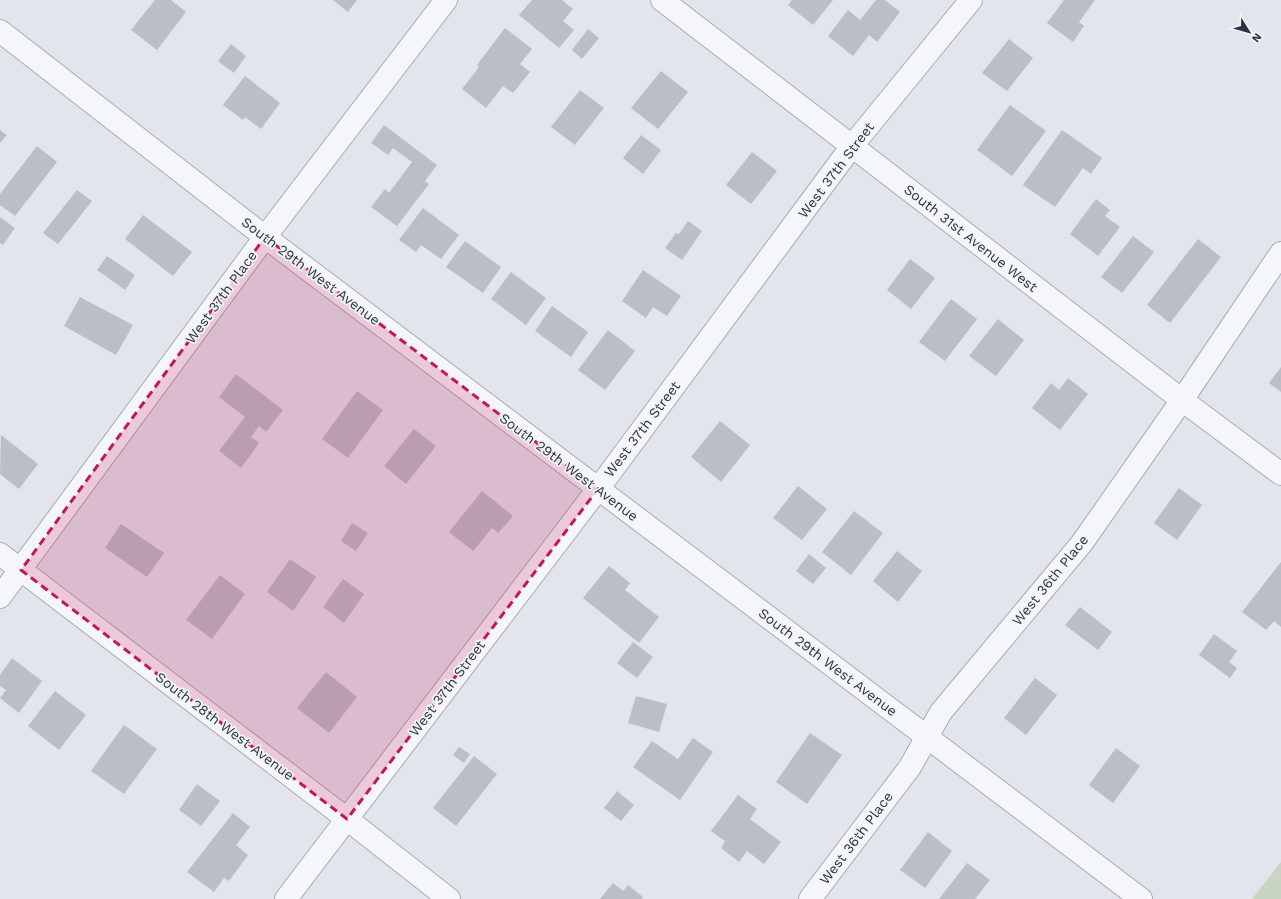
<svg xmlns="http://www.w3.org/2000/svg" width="1281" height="899" font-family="'Work Sans',sans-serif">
  <rect width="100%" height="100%" fill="#e2e5eb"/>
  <!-- green -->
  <path fill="#c7d5c3" d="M1281,862v37h-29z"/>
  <!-- building -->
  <path fill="#b9bec8" d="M155,0h16l15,12 -29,38 -26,-20z
    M333,0h24l-9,12z
    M532,0h30l11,9 -10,12 11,9 -15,18 -40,-33z
    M792,0h41l-20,25 -25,-20z
    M876,0h9l15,12 -23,30 -8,-7 -16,21 -25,-20 20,-26 12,10z
    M1064,0h31l-16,22 5,4 -11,16 -26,-19z
    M505,28l27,21 -12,15 10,8 -17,21 -10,-7 -17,22 -24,-19 17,-22 -2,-2z
    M588,29l11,9 -17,21 -10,-9z
    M1009,39l24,19 -26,33 -25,-18z
    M231,44l15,12 -12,17 -16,-12z
    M661,71l27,21 -30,37 -27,-21z
    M245,76l35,27 -19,26 -16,-12 -2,3 -20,-15z
    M580,90l24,18 -29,37 -24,-18z
    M1010,105l36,26 -34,45 -35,-26z
    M384,125l53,40 -12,16 4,3 -32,42 -26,-19 14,-18 4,4 23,-31 -19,-14 -5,7 -17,-12z
    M0,130l7,5 -7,8z
    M1062,130l40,28 -11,16 -8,-6 -28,39 -32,-22z
    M641,135l20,15 -18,24 -20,-16z
    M37,146l20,16 -42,54 -15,-11v-11z
    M752,152l25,19 -26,33 -25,-19z
    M77,190l15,11 -34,43 -15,-11z
    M1096,199l14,11 -5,6 15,11 -22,29 -28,-22z
    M423,208l36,27 -18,24 -20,-14 -5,7 -17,-12z
    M143,215l49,37 -19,24 -48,-37z
    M0,217l15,11 -12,17 -3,-2z
    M688,221l14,10 -20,29 -17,-12 11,-15 3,1z
    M1133,236l21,16 -32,41 -21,-16z
    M1198,239l23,18 -51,66 -23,-18z
    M465,241l36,26 -18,26 -37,-26z
    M107,256l28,19 -10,15 -28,-20z
    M910,259l25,19 -24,31 -24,-19z
    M643,270l38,26 -14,20 -14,-9 -7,11 -24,-17z
    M511,272l35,26 -20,27 -35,-26z
    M80,297l53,28 -17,30 -52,-29z
    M951,299l26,20 -32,42 -26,-19z
    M552,306l36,26 -17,25 -36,-26z
    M998,319l26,21 -28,36 -27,-20z
    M608,330l27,21 -30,39 -27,-20z
    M1281,367v25l-12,-9z
    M236,374l47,36 -17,22 -7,-6 -8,11 8,6 -18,25 -22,-17 26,-34 -26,-20z
    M1068,378l20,16 -28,36 -28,-22 19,-25 8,7z
    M357,391l26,19 -35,48 -26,-19z
    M720,421l30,24 -29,37 -30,-25z
    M414,429l22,17 -30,38 -22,-18z
    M1,435l37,29 -19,25 -19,-15z
    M798,486l29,23 -25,31 -29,-22z
    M1179,488l23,17 -25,35 -23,-17z
    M482,491l31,25 -15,17 -6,-5 -19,23 -24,-19z
    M854,511l29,22 -32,42 -29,-23z
    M352,523l16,10 -12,18 -15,-10z
    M121,524l43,29 -17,24 -42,-29z
    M897,551l25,20 -24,31 -25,-21z
    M809,554l17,14 -13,16 -17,-13z
    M290,559l26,18 -23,34 -26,-19z
    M1281,562v65l-7,-6 -8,9 -24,-18z
    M609,566l21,17 -5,7 34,27 -20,26 -56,-45z
    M220,575l25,19 -33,45 -26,-19z
    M343,579l21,15 -20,29 -21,-16z
    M1080,607l32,25 -14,18 -33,-25z
    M1214,634l23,17 -8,11 8,6 -7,10 -31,-23z
    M633,642l20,15 -16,21 -20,-15z
    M12,658l30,23 -23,32 -19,-15 6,-8 -6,-4v-11z
    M326,672l31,25 -28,36 -32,-25z
    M1035,678l22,17 -31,40 -22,-17z
    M55,691l31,24 -27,35 -31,-24z
    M636,696l31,8 -8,28 -31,-9z
    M124,725l33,24 -33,45 -33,-23z
    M810,733l32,22 -35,49 -31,-22z
    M693,738l20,14 -33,48 -47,-33 19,-26 26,18z
    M459,747l11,7 -6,9 -11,-8z
    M1116,748l24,18 -27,37 -24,-18z
    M474,756l23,18 -41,52 -23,-18z
    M197,784l23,17 -19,25 -22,-16z
    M617,791l17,14 -13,16 -17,-13z
    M738,795l19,14 -7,10 31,23 -17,22 -17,-13 -8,11 -18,-14 4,-7 -14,-10z
    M233,813l17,14 -14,18 12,10 -19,26 -5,-3 -10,14 -27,-20z
    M928,832l24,19 -27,37 -25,-18z
    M967,863l23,17 -15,19h-36z
    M613,883l10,8 5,-6 15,12 -1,2h-42z"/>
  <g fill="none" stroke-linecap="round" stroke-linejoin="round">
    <defs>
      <path id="minor" d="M662,0l520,400 99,74
        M0,554l347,265 102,80
        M0,597l265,-360 181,-237
        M927,737l214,162
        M286,899l312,-410 254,-343 119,-146
        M810,899l100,-132 31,-55 141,-169 100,-143 99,-147"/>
      <path id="tertiary" d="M0,31l265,206 662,500"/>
    </defs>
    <!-- minor casing -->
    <use href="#minor" stroke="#a7acb5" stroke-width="24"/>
    <!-- tertiary casing -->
    <use href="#tertiary" stroke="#a7acb5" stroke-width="24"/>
    <!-- minor -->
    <use href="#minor" stroke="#f5f6f9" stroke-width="22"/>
    <!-- tertiary -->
    <use href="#tertiary" stroke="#f5f6f9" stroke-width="22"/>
  </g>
  <!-- marked area -->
  <path fill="#c2185b" fill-opacity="0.2" stroke="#c2185b" stroke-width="3" stroke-dasharray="8 5" stroke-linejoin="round" d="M265,237l333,252 -251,330 -326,-249z"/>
  <g text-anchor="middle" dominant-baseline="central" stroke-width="3.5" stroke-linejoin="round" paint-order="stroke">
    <!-- street labels -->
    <g font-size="14" fill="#293343" stroke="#f2f4f8">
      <text transform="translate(836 170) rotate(-53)">West 37th Street</text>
      <text transform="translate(971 238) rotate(38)">South 31st Avenue West</text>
      <text transform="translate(311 271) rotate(37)">South 29th West Avenue</text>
      <text transform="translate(221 297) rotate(-54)">West 37th Place</text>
      <text transform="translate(642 429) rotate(-53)">West 37th Street</text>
      <text transform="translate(569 467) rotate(37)">South 29th West Avenue</text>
      <text transform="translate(1050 580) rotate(-51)">West 36th Place</text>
      <text transform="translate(828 662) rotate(37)">South 29th West Avenue</text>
      <text transform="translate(447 688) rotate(-53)">West 37th Street</text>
      <text transform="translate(225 726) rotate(37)">South 28th West Avenue</text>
      <text transform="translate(856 838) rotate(-53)">West 36th Place</text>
    </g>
  </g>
  <!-- north arrow -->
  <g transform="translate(1249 32) rotate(127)" stroke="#f2f4f8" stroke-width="3" paint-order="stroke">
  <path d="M0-3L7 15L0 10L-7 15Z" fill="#293343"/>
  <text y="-6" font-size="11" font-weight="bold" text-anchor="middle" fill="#293343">N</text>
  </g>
</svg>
